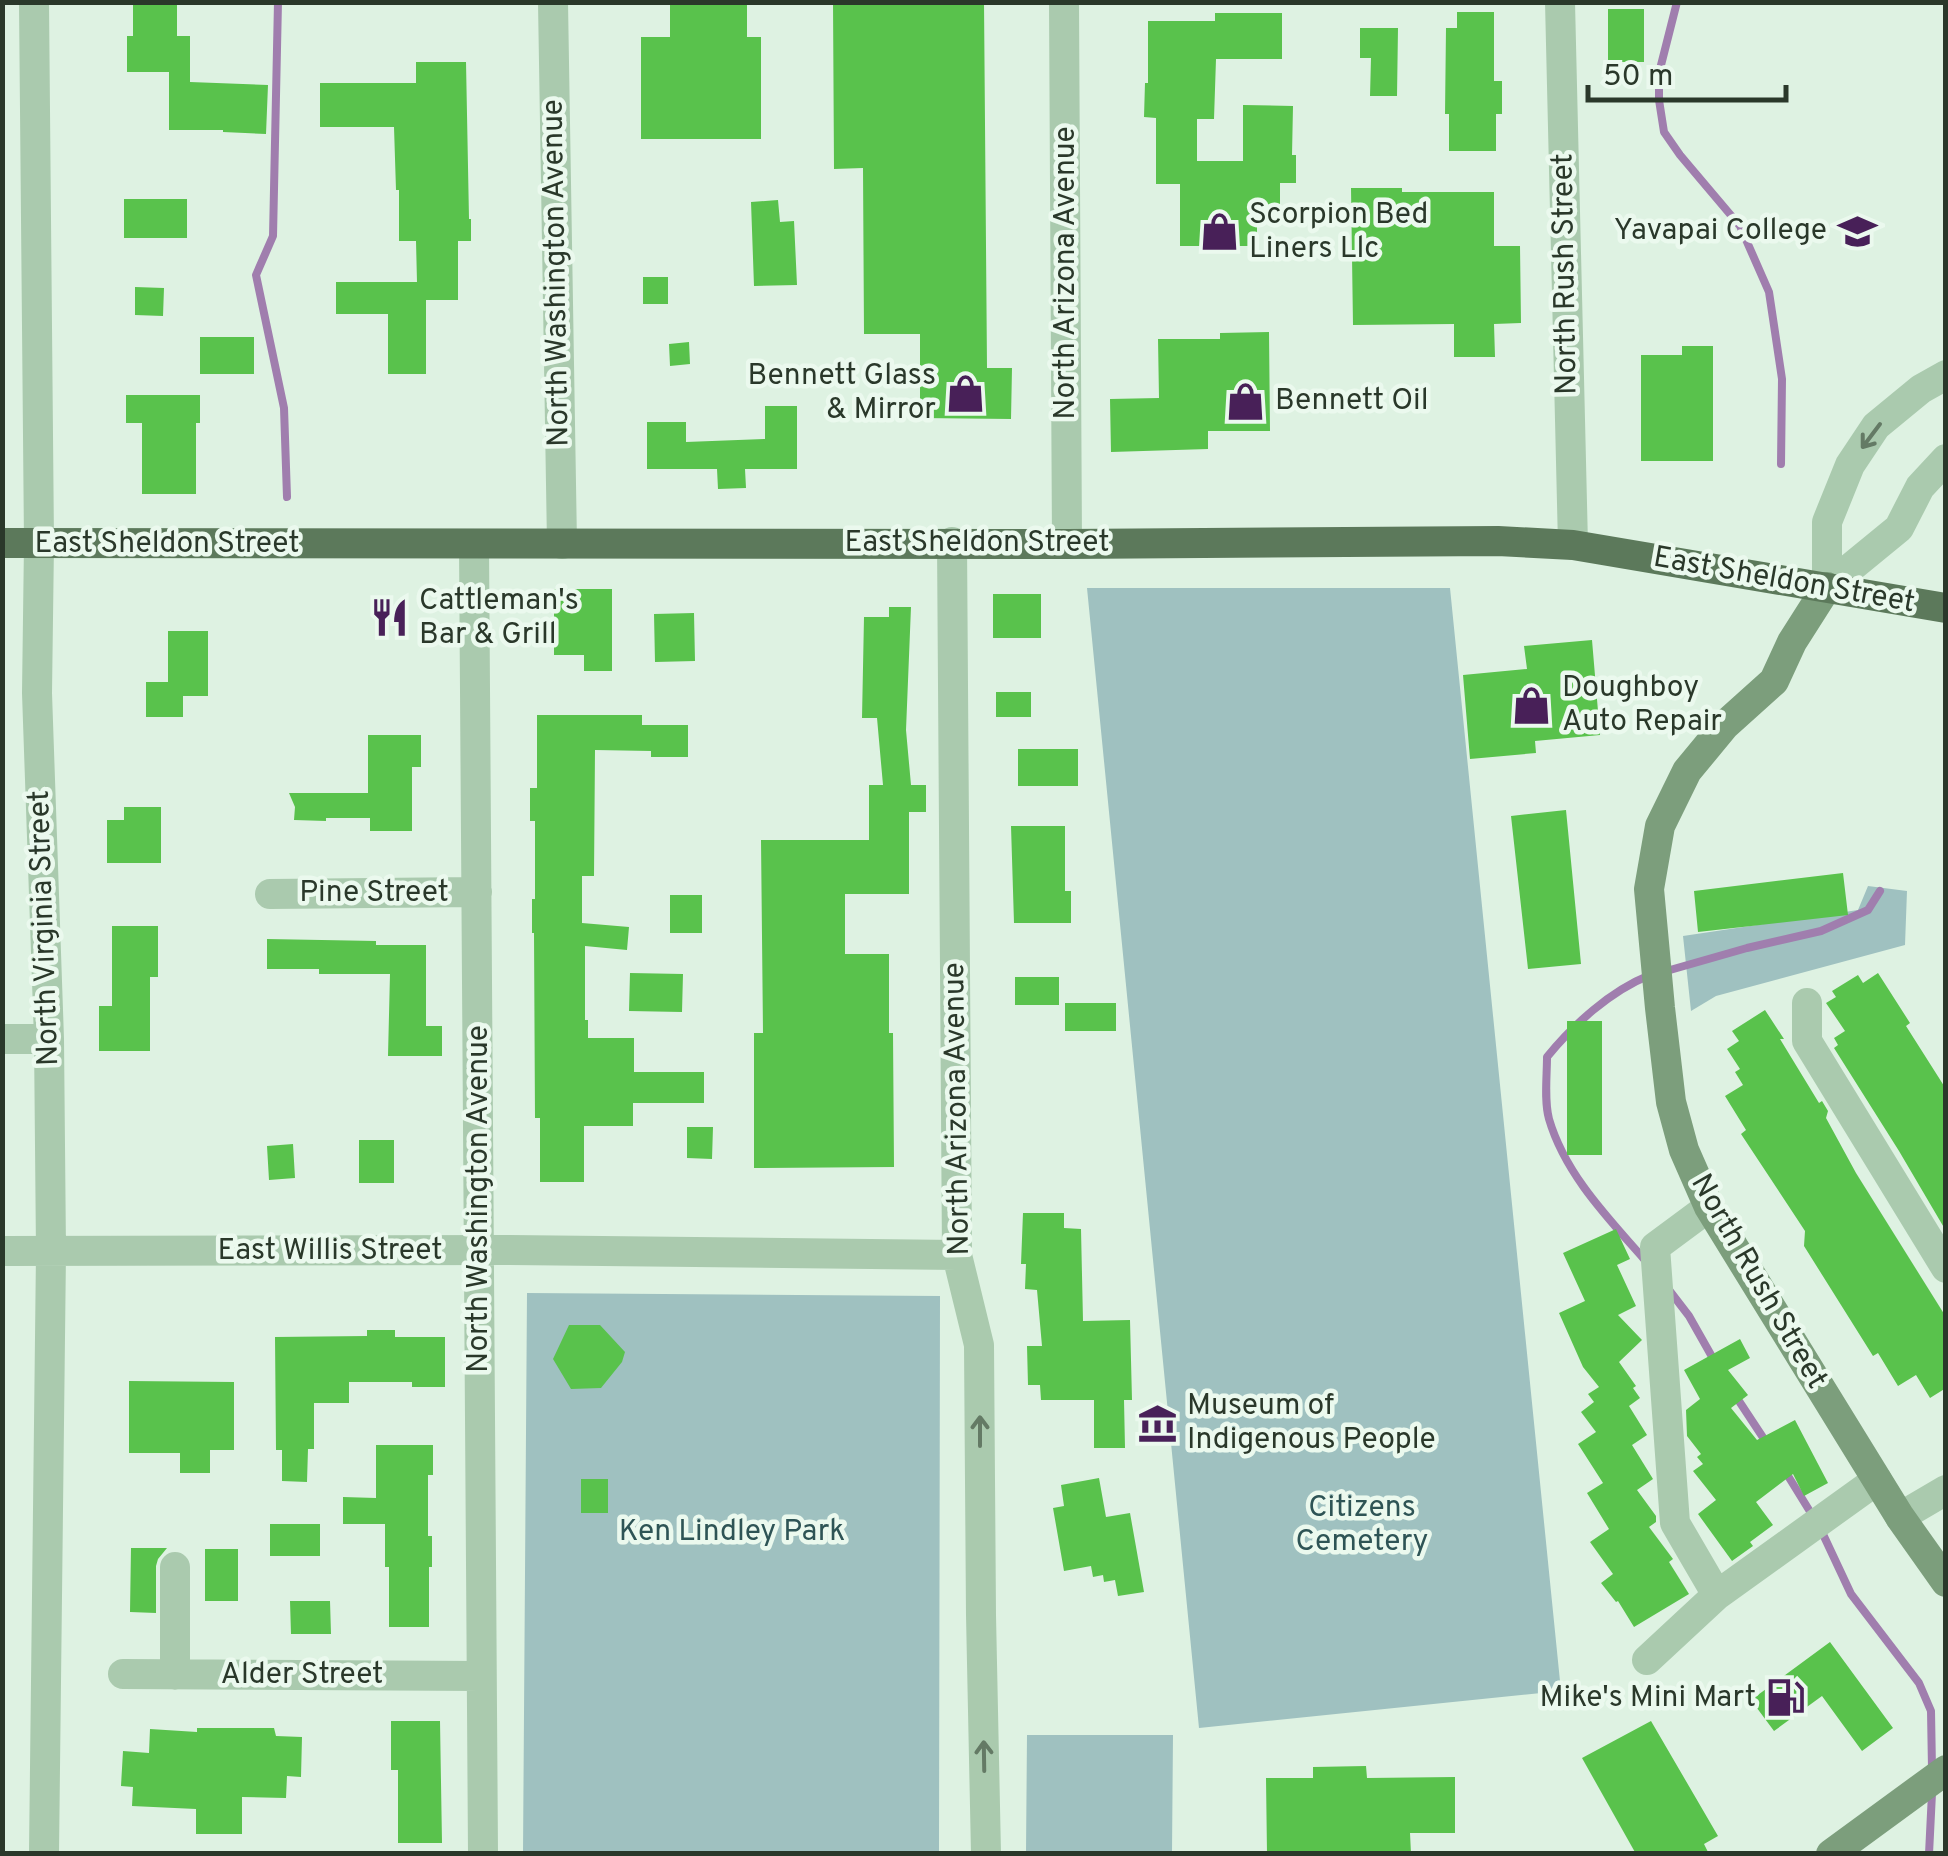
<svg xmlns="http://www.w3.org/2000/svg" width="1948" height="1856" font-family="Overpass,sans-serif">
  <rect width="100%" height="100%" fill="#def2e2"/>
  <!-- green -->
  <path fill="#9fc1c0" d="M1087,588h363l111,1103 -362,37z
    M1868,886l39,5 -2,54 -189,51 -25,15 -8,-75 175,-26z
    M527,1293l413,3 -1,557 -416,1z
    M1027,1735h146l-1,118h-146z"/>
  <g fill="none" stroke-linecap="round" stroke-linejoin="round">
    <!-- stream -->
    <path stroke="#a07eae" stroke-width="8" d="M278,2l-5,234 -17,39 28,133 3,89
      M1677,2l-18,71v27l5,32 16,23 60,71 29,66 13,87 -1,85
      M1663,972l84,-24 74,-17 47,-21 12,-19
      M1644,1259c-36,-41 -79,-85 -95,-140 -5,-18 -2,-43 -2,-62 26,-32 63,-66 103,-82
      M1669,1290l20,26 26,46
      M1735,1395l31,47
      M1785,1471l29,47
      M1821,1530l30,64 68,89 12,28 1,58
      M1929,1854l3,-61"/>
  </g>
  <!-- building -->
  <path fill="#59c24c" d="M133,2h44v34h13v46l78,3 -2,49 -43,-2v-2h-54v-58h-42v-36h6z
    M670,2h77v35h14v102h-120v-102h29z
    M833,2h151l3,366h25l-1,51 -91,-1v-84h-56l-1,-166 -29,1z
    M1608,9h36v53h-36z
    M1457,12h37v69h8v33h-6v37h-47v-37h-4l1,-86h11z
    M1215,13h67v46h-66l-2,60h-17v42h46v-56l50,1 -1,49h4v28h-16v35h-23v28h-77v-62h-24v-66l-12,-1 1,-34h3v-62h67z
    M1360,28h38l-1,68h-27l1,-38h-11z
    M416,62h50l3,157h2v22h-13v59h-32v74h-38v-60h-52v-32h81l-1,-41h-17v-51h-3l-2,-63h-74v-44h96z
    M1351,188h51v4h92v54h26l1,77 -27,1 1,33h-41v-33l-101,1z
    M124,199h63v39h-63z
    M778,200l2,22 14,-1 3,64 -43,1 -3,-84z
    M643,277h25v27h-25z
    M135,287l29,1 -1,28 -28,-1z
    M1269,332l1,99h-62v18l-97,3 -1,-53 49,-1 -1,-59h62v-6z
    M200,337h54v37h-54z
    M689,342l1,22 -20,2 -1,-22z
    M1682,346h31v115h-72v-106h41z
    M126,395h74v28h-4v71h-54v-71h-16z
    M765,406h32v63h-52l1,19 -28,1 -1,-20h-70v-47h39v20l79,-3z
    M554,589h58v82h-28v-16h-30z
    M993,594h48v44h-48z
    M889,607h22l-5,123 5,55h15v27h-17v82h-64v60h44v79h4l1,134 -140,1v-135h9l-2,-193h108v-55h14l-6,-67h-15l2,-101h25z
    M694,613l1,48 -40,1 -1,-48z
    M168,631h40v65h-25v21h-37v-35h22z
    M1592,640l8,95 -65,6 1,12 -66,6 -7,-84 64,-6 -3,-23z
    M996,692h35v25h-35z
    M537,715h105v10h46v32h-37v-6l-56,-1 -1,126h-12v47l47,4 -2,23 -42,-4v74h3v18h46v34h70v31h-71v23h-49v56h-44v-64h-5l-1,-185h-2v-34h3v-78h-5v-33h7z
    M368,735h53v32h-9v64h-42v-13h-44v3l-32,-1 1,-13 -6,-14h79z
    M1018,749h60v37h-60z
    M124,807h37v56h-54v-43h17z
    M1566,810l15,154 -53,5 -17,-153z
    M1011,826h54v65h6v32h-57z
    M1843,873l5,42 -150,17 -4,-41z
    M670,895h32v38h-32z
    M112,926h46v51h-8v74h-51v-45h13z
    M267,939l109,2v4h50v81h16v30h-54l2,-82h-71v-5h-52z
    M630,973l53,1 -1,38 -53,-1z
    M1878,973l32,50 -4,3 40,63v142l-47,-80 -65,-103 4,-3 -4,-7 11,-7 -19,-28 10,-6 -4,-6 26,-16 5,8z
    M1015,977h44v28h-44z
    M1065,1003h51v28h-51z
    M1765,1010l19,29h-4l39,64 3,-2 6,10 -2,7 30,55 90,144v71l-16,10 -14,-23 -18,11 -20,-33 -5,3 -69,-110 1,-15 -64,-97 5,-4 -21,-34 18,-11 -8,-13 5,-3 -13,-20 12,-8 -7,-10z
    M1567,1021h35v134h-35z
    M687,1127h26l-1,32 -25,-1z
    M359,1140h35v43h-35z
    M293,1144l2,34 -26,2 -2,-34z
    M1023,1213h41v15l17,1 2,92 47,-1 2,80h-8l1,48h-31v-48h-53l-1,-15h-12l-1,-39h15l-5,-56 -12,-1 1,-25h-5z
    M1616,1229l14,30 -13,6 19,41 -18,9 24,25 -23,22 17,24 -3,2 7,10 -11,8 18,29 -15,10 21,34 -16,11 19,26v6l-7,5 24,32 -4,3 20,32 -55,33 -16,-26 -2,1 -15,-19 12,-9 -23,-32 19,-13 -22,-36 16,-10 -25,-39 18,-12 -15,-20 13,-10 -6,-8 11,-7 -16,-20 -24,-54 26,-12 -22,-48z
    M569,1325h31l25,27 -3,10 -21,26 -30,1 -18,-30z
    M367,1330h28v7h50v50h-33v-5h-63v21h-35v46h-6l-1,33 -25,-1v-31h-6l-1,-113 92,-1z
    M1740,1339l10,19 -22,12 20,25 -17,13 26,32 38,-20 33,63 -24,13 -11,-22 -37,28 17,23 -23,17 3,4 -21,15 -34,-47 18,-14 -23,-29 10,-7 -6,-7 4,-3 -14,-18 -1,-26 14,-11 -16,-29z
    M129,1381l105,1v68h-24v23h-30v-20h-51z
    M376,1445h57v30h-5v61h4v31h-3v60h-40v-60h-4v-43h-42v-27l33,1z
    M1099,1478l7,39 24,-4 14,79 -26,4 -3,-16 -11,2 -1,-7 -10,2 -2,-11 -27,5 -11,-63 11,-2 -3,-21z
    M581,1479h27v34h-27z
    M270,1524h50v32h-50z
    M131,1548h36l-9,11 -2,7v47l-26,-1z
    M205,1549h33v52h-33z
    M290,1601h40l1,33h-40z
    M1830,1642l63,86 -31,23 -40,-55 -48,35 -23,-31z
    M391,1721h49l2,122h-44v-73h-7z
    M1651,1721l67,115 -14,8 5,10h-73l-54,-96z
    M197,1728h77l2,8 26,1 -1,40 -14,-1 -1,22 -44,-1v37h-46v-25l-64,-3 1,-19 -12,-1 2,-35 26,2 1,-24 47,3z
    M1366,1766l1,12 88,-1v56h-45l1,21h-144l-1,-76h47v-11z"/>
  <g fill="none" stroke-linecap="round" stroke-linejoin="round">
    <!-- street -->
    <path stroke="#aacaae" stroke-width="30" d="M34,2l5,541 -2,150 12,346 2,213 -7,602
      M553,2l9,542
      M1064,2l3,542
      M1560,2l13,543
      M952,542l5,713 22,90 2,270 5,239
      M474,544l9,1310
      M1827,587v-65l23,-57 26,-39 45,-37 25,-14
      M1827,587l72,-59 21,-41 26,-28
      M270,894l207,-2
      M1807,1003v38l139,227
      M2,1039h47
      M1709,1207l-54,40 20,276 42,72
      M2,1251l508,-1 447,5
      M1900,1517l46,-27
      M175,1567v108
      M1647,1660l70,-65 160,-115
      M123,1674l358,2"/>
    <!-- secondary -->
    <path stroke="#7c9e7c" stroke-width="30" d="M1827,587l-35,55 -18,39 -49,44 -38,46 -27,55 -11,63 11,119 11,94 13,48 25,57 191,310 46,65
      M1831,1854l115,-84"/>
    <!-- primary -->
    <path stroke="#5c795b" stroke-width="30" d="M2,543l1065,1 431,-3 75,4 373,63"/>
  </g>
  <!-- one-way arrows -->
  <defs><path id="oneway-shaft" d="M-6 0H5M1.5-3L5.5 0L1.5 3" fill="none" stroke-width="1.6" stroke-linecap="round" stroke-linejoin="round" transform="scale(2.5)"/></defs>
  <g stroke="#647a65">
    <use href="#oneway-shaft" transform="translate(1871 436) rotate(127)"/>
    <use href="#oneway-shaft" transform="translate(980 1431) rotate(-90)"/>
    <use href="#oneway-shaft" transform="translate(984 1756) rotate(-91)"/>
  </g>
  <!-- icons -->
  <defs>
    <symbol id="university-bare" viewBox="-9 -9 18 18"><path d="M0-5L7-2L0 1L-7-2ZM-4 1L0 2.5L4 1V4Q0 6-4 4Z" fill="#482058" stroke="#ebf9ee" stroke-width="2.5" paint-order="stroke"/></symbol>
    <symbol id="shop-bare" viewBox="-9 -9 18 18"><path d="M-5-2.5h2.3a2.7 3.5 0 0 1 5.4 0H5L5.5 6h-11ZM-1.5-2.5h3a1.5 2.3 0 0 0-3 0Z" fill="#482058" stroke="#ebf9ee" stroke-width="2.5" paint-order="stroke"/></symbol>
    <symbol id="restaurant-bare" viewBox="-9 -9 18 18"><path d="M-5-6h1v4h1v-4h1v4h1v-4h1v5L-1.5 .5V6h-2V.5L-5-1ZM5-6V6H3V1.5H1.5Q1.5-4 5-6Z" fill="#482058" stroke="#ebf9ee" stroke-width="2.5" paint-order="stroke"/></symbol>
    <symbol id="museum-bare" viewBox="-9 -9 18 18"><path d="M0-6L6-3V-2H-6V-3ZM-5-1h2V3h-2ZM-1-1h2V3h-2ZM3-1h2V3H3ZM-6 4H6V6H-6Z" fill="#482058" stroke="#ebf9ee" stroke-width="2.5" paint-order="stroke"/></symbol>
    <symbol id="fuel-bare" viewBox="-9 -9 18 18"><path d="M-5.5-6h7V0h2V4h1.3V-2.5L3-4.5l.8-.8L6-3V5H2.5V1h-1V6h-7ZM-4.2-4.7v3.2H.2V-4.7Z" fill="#482058" stroke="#ebf9ee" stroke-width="2.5" paint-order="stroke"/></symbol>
  </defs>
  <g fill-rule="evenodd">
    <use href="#university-bare" x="1830" y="204" width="55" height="55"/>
    <use href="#shop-bare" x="1192" y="204" width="55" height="55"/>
    <use href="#shop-bare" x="938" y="366" width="55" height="55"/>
    <use href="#shop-bare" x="1218" y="374" width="55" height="55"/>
    <use href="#restaurant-bare" x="362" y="590" width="55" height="55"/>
    <use href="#shop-bare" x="1504" y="678" width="55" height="55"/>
    <use href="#museum-bare" x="1130" y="1396" width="55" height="55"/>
    <use href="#fuel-bare" x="1758" y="1670" width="55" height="55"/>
  </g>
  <g text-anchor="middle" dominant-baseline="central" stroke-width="9" stroke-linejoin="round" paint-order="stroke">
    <!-- poi labels -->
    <g font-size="30" fill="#2a382a" stroke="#ebf9ee" text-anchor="start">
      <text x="1249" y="215">Scorpion Bed<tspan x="1249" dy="34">Liners Llc</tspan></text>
      <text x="1827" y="231" text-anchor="end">Yavapai College</text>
      <text x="936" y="376" text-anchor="end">Bennett Glass<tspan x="936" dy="34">&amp; Mirror</tspan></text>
      <text x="1275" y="401">Bennett Oil</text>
      <text x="419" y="601">Cattleman's<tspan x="419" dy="34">Bar &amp; Grill</tspan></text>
      <text x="1562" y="688">Doughboy<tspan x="1562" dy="34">Auto Repair</tspan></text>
      <text x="1187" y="1406">Museum of<tspan x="1187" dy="34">Indigenous People</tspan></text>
      <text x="1756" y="1698" text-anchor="end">Mike's Mini Mart</text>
    </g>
    <!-- street labels -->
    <g font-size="30" fill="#2a382a" stroke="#ebf9ee">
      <text transform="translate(557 273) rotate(-91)">North Washington Avenue</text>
      <text transform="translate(1066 273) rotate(-90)">North Arizona Avenue</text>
      <text transform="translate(1566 274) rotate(-91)">North Rush Street</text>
      <text x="977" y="543">East Sheldon Street</text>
      <text x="167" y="544">East Sheldon Street</text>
      <text transform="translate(1784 581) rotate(10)">East Sheldon Street</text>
      <text x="374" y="893">Pine Street</text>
      <text transform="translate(45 928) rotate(-92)">North Virginia Street</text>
      <text transform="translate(958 1109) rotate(-91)">North Arizona Avenue</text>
      <text transform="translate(479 1199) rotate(-90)">North Washington Avenue</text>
      <text x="330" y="1251">East Willis Street</text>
      <text transform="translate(1758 1282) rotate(60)">North Rush Street</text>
      <text x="302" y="1675">Alder Street</text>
    </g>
    <!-- park labels -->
    <g font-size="30" fill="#2e5455" stroke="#ebf9ee">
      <text x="1362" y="1508">Citizens<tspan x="1362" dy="34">Cemetery</tspan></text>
      <text x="732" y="1532">Ken Lindley Park</text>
    </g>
  </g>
  <!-- border -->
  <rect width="1948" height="1856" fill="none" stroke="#2a382a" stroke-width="10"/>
  <!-- scale -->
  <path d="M1588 85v15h198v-15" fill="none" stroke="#2a382a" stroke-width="5"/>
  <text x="1603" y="85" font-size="30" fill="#2a382a" stroke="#ebf9ee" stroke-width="8" paint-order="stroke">50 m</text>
</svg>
